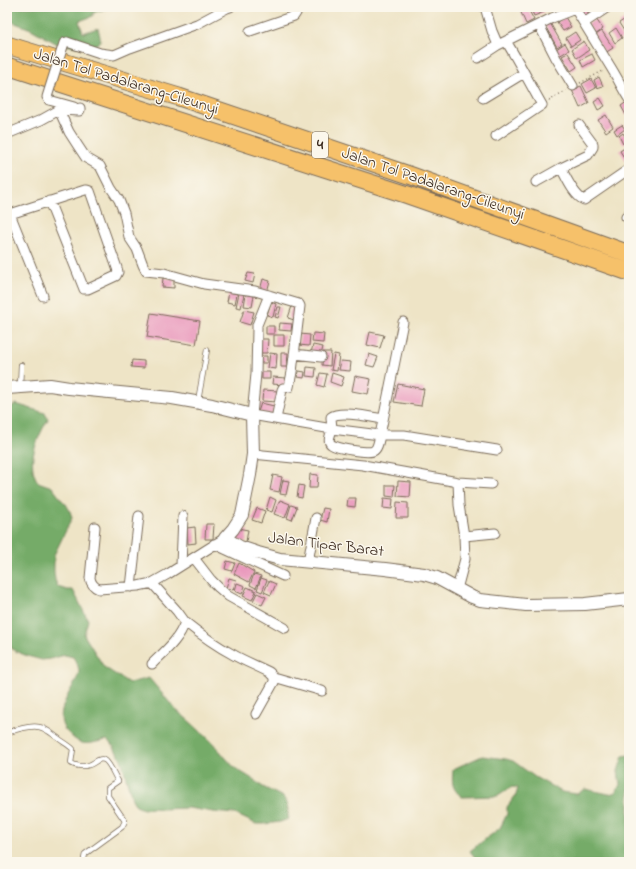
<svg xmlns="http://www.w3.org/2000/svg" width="636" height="869" font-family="'Indie Flower',sans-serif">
  <rect width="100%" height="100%" fill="#fbf7ec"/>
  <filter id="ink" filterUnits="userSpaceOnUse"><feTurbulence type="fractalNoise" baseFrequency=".025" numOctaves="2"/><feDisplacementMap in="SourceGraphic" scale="8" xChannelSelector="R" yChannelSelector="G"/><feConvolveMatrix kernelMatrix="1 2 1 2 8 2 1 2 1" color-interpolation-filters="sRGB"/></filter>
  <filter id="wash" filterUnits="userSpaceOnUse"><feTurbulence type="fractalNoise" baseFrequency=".012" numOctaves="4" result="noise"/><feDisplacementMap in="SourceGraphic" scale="16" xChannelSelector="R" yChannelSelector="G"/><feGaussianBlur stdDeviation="0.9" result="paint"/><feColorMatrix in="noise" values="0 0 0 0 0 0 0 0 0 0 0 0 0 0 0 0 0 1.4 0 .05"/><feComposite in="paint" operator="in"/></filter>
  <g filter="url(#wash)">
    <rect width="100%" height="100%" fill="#eee4c6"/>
    <!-- forest -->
    <path fill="#75ab68" stroke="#586a43" d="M7,7h104l-18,6v3l-14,5 4,12 15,-5 3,13 -9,6 -33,-2 -28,-16 -24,-9z
      M16,404l29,9 3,6c-10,18 -23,44 -10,63l14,5 9,12 5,5 4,7 2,7 -18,37v17l1,8 3,7 9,3h6l15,30 -4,15 20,32 25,16 20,-5 26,31 12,10 24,22 21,24 6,5 13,8 12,9 20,10 4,6 1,8v8l-8,3 -15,2h-9l-21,-10 -22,-2 -25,-4 -27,1 -9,-1 -9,1 -7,-3 -4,-7 -11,-40 -8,-13 -6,-6c-8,1 -18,5 -25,3 -6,-2 -10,-6 -15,-11 -12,-12 -3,-30 4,-43 3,-5 7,-11 8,-17 0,-5 -3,-10 -6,-15l-8,-2 -15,4 -8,1 -15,-4 -14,-6 -6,-9v-223l2,-10z
      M629,755v107h-143l-9,-2 -7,-9 30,-23 7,-14v-7l9,-12 2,-7 -6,-1 -14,9 -36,1c-11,-9 -10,-14 -9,-28l29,-13 24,3 7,2 22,16 27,15 15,2 8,-5 24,5 7,-2 4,-7 -2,-14 5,-15z"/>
    <g id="blocks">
      <!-- building -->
      <path fill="#e996bb" d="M521,7h6l7,13 -8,4 -7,-16z
        M530,7h11l3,5 -10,4z
        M578,7h10l1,2 -2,2 3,5 -5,4z
        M565,17l6,10 -8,4 -6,-9z
        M627,18l2,3v11l-3,2 -7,-11z
        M596,19l7,10 -8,6 -7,-11z
        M550,23l12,21 -5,3 -12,-21z
        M616,28l6,10 -7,5 -6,-10z
        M602,31l11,17 -8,5 -11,-17z
        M575,32l5,8 -9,6 -5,-8z
        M584,41l5,9 -12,8 -5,-9z
        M565,43l4,7 -10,6 -4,-6z
        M568,53l9,14 -6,4 -9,-15z
        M592,54l3,6 -12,7 -3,-7z
        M599,77l4,9 -6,2 -3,-8z
        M591,79l5,9 -9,5 -5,-9z
        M581,86l8,17 -9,5 -8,-18z
        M600,98l5,8 -7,4 -4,-8z
        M628,101l1,2v10l-3,2 -5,-9z
        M606,115l7,12 -7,5 -8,-12z
        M622,125l3,4 -8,6 -3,-5z
        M623,133l5,8 -5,3 -4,-8z
        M626,147l3,5v9l-2,1 -7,-11z
        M248,273l7,1 -2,9 -8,-2z
        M163,278l11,1v9l-12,-1z
        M263,279l7,2 -3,11 -7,-2z
        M229,292l8,2 -2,10 -8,-2z
        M239,293l5,1 -3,14 -5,-1z
        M246,294l8,2 -2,11 -8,-1z
        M271,302l5,2 -3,13 -6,-2z
        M292,306l6,2 -4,12 -6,-2z
        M278,307h3l-3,11 -3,-1z
        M244,310l10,2 -4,13 -10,-3z
        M151,313l49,8 -4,24 -49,-8z
        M280,323l12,1 -1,7 -12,-1z
        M266,326h8v8h-8z
        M370,332l14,3 -4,13 -13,-3z
        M313,333l11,1 -1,9 -11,-1z
        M300,334l10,1 -1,11 -10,-1z
        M274,335h10v11h-10z
        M257,339h11l-1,14h-10z
        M313,345l10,2 -2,8 -10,-2z
        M323,352h8l-1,14 -8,-1z
        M270,353l7,1 -1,15 -8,-1z
        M281,353h7l-1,14h-6z
        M334,354l5,1 -2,16 -6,-1z
        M369,354l9,3 -4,10 -8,-2z
        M257,356h10v7h-10z
        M132,360l12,1v7l-13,-1z
        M341,361l10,1 -1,9 -11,-1z
        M307,367l9,1 -1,9 -9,-1z
        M299,371l6,1 -1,6 -6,-1z
        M262,372h8v7h-8z
        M320,373l7,1 -3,13 -7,-2z
        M332,373l12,4 -3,9 -11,-4z
        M355,376l16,3 -3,15 -16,-3z
        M273,377l13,1 -1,7 -13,-1z
        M398,384l26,5 -3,17 -27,-4z
        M263,390l15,1 -1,11 -15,-1z
        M261,403l13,3 -2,9 -14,-3z
        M310,474l8,1 -1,13h-8z
        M273,475l9,2 -3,15 -9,-2z
        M283,480l6,1 -3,14 -6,-1z
        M398,481l13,1 -1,15 -13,-1z
        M299,485l5,1 -2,12 -5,-1z
        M386,485h9l-1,12 -8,-1z
        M270,497l6,3 -4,12 -6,-2z
        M348,498h8l-1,9 -8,-1z
        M384,498l9,1 -1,10 -9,-1z
        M280,500l10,4 -5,14 -11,-4z
        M397,502l11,1v15h-12z
        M291,505l6,2 -5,13 -5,-2z
        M257,508l8,3 -4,12 -9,-3z
        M323,508l6,1 -2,13 -7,-2z
        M206,524h8l-1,15h-8z
        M195,527l1,16 -8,1 -1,-16z
        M237,528l11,2 -2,12 -12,-2z
        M227,561l8,2 -3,8 -7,-2z
        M239,563l15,9 -5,10 -15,-8z
        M254,574l7,2 -5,12 -6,-3z
        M229,578l7,2 -3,10 -7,-2z
        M261,578l6,2 -5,12 -5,-2z
        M269,581l7,3 -5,11 -7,-3z
        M237,583l8,3 -3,8 -7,-3z
        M247,587l9,4 -4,9 -9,-4z
        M257,593l9,4 -4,8 -9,-4z"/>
    </g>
  </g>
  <g filter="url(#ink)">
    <use href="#blocks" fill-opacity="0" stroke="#7a6b59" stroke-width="1"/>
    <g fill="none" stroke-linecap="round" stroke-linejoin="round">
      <defs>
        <path id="service" d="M20,387l1,-22
          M198,401l9,-51
          M7,733c7,-3 24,-8 32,-6 7,1 13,7 19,11 5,4 11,7 15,11l-2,14c4,3 13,4 18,2 6,-2 11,-9 17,-4 5,5 8,14 12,20l-10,7v8l17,25 -3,6 -37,27 -1,5 1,3"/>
        <path id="minor" d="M485,7l7,24 6,14 54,-27 23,-9
          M574,7c12,20 24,39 36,59 7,11 12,22 19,33
          M584,23l24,-16
          M539,25l17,33 17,28
          M250,31l44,-15 2,-3 -4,-6
          M67,42l33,11 14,2 16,-7 67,-24 30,-16 3,-1
          M478,58l20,-13
          M483,98l41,-25
          M49,100l25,7
          M80,108v2l-1,1 -20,-1 10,22 9,14 8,12 14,8 11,22 8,12 5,13 5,24 8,12 6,16 3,6 18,2 40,11 51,7 44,13 1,2 -8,66 -3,15 -6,1 -1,2 -6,29
          M579,125l14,19v3l-5,8 -27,13c5,9 13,28 23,32l45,-31
          M7,134l34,-14 18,-10
          M496,136l46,-31c-12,-21 -23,-43 -36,-64
          M536,182l25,-14
          M10,214l33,82
          M7,215l78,-25h2l3,1 27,77 1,4 -2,4 -28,13h-4l-35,-88
          M626,217l3,-2
          M269,295l-12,30v4l-1,45 -4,41 80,14 48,6h24l93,15
          M294,354l27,3
          M383,419c-12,-2 -43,-9 -52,-2 0,4 1,8 1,12 -1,5 -5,12 -1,15 3,4 38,10 42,7 5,-2 6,-12 7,-16l23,-113
          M253,454l110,11 95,17 33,2
          M95,527l-5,51c1,6 4,9 9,11l39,-3 14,-3 16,-9 57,-36
          M464,536l31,-3
          M214,544l69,32
          M194,558l17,22 8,8 9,8 57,32
          M308,562l8,-44
          M181,565l2,-49
          M131,587l8,-71
          M457,589l8,-30 -1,-23 -5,-31 -1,-23
          M185,622c15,12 30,23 47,32 12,7 25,12 37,18l5,5v5l-18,32
          M152,664c13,-13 27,-24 33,-42l-8,-11 -25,-28
          M274,677l48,14"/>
        <path id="tertiary" d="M7,388l43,-3 19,3 40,4 63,6 40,7 40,10 1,39 -3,21 -8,40 -9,14 -8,9 15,9 18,6 22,6 105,10 39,5 13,4 35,19 8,3 46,5 59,-1 44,-5"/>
        <path id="motorway" d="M7,45l172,52 233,79 217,78
          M7,66l401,129 221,77"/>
      </defs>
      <!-- service casing -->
      <use href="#service" stroke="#7a6b59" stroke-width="6"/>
      <!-- minor casing -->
      <use href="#minor" stroke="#7a6b59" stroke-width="11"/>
      <!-- tertiary casing -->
      <use href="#tertiary" stroke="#7a6b59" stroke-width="14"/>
      <!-- motorway casing -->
      <use href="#motorway" stroke="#7a6b59" stroke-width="19"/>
      <!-- path -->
      <path stroke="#7a6b59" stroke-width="1.5" stroke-dasharray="1 3" stroke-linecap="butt" d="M580,83l23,-12
        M549,101l17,-11"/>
      <!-- service -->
      <use href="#service" stroke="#fff" stroke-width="4.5"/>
      <!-- minor -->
      <use href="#minor" stroke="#fff" stroke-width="9"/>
      <!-- tertiary -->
      <use href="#tertiary" stroke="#fff" stroke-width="12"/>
      <!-- motorway -->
      <use href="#motorway" stroke="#f6c16b" stroke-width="17"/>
      <defs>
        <path id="minor-bridge" d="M49,100l-2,-3 17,-54 3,-1"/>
      </defs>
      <!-- minor-bridge casing -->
      <use href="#minor-bridge" stroke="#7a6b59" stroke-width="11" stroke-linecap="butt"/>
      <!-- minor-bridge -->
      <use href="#minor-bridge" stroke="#fff" stroke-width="9"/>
    </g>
  </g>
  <g text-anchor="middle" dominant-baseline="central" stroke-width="3" stroke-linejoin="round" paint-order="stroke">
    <!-- shield labels -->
    <rect fill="#fbf7ec" stroke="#75685c" stroke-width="1" x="312" y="132" width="16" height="26" rx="3"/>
    <g font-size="15" font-weight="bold" fill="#3b2a1e">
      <text x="320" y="145">4</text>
    </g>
    <!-- street labels -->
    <g font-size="16" fill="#3b2a1e" stroke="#fbf7ec">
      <text transform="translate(126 82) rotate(17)">Jalan Tol Padalarang–Cileunyi</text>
      <text transform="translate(433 184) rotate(19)">Jalan Tol Padalarang–Cileunyi</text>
      <text transform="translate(326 545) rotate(7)">Jalan Tipar Barat</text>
    </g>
  </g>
  <!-- margin -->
  <rect width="636" height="869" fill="none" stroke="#fbf7ec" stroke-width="24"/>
</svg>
